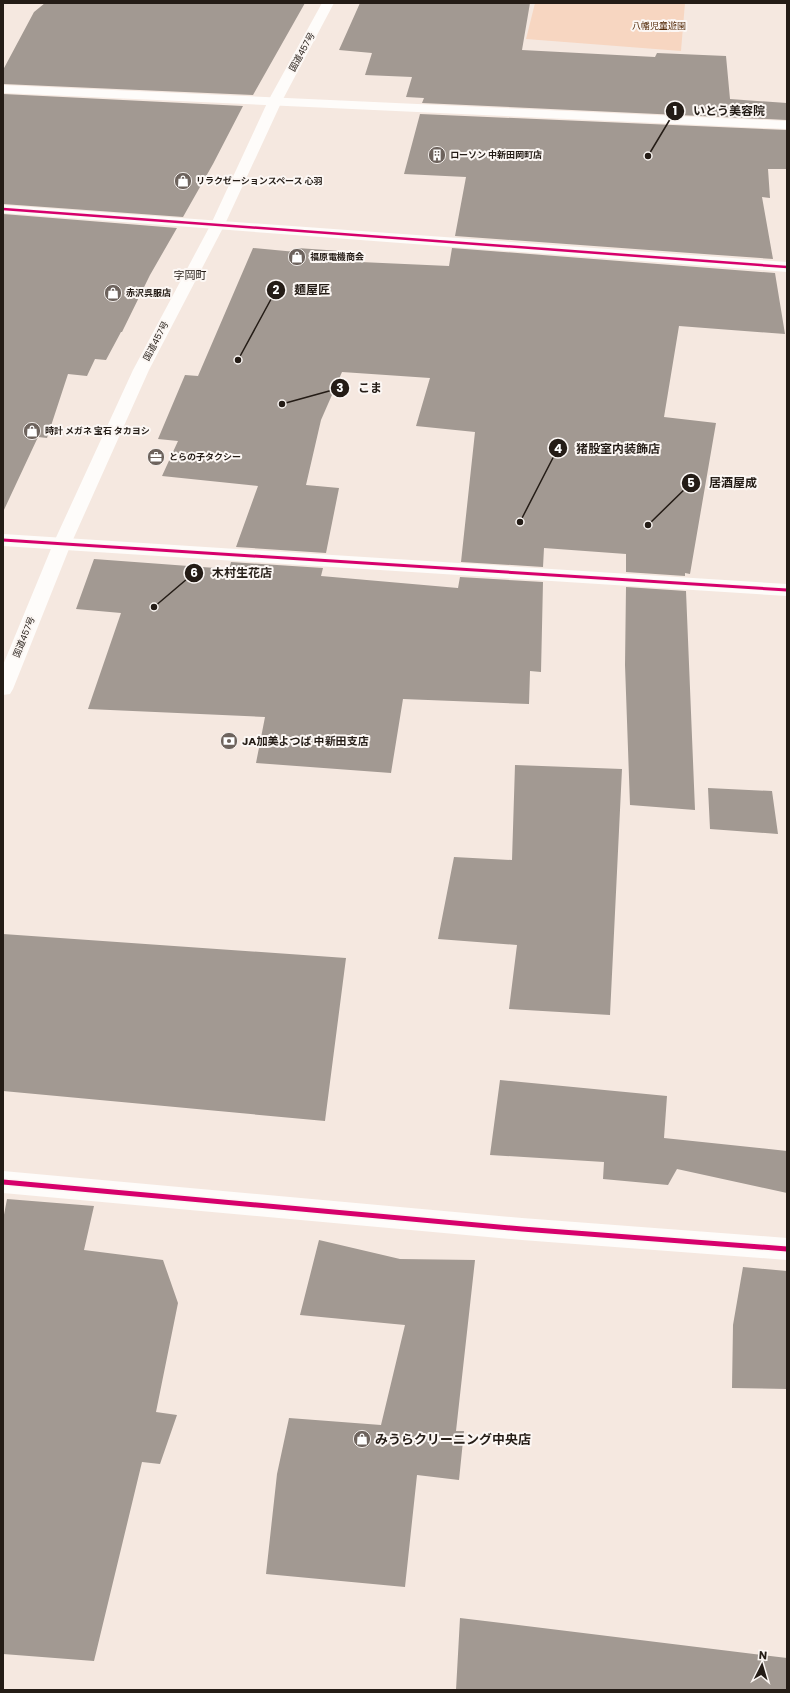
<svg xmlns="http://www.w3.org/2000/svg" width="790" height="1693" font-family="Poppins,'Noto Sans JP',sans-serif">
  <rect width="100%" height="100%" fill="#f5e8e0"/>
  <!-- green -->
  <path fill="#f7d6c1" d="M535,3h150l-4,48 -155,-12z"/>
  <!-- building -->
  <path fill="#a29992" d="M45,3h260l-52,92 -250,-11v-14l31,-58z
    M360,3h170l-8,47 133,7 2,-4 69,3 4,43 57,4v17l-365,-17 2,-5 -18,-1 6,-20 -47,-2 7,-22 -33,-3z
    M3,94l240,12 -30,58 -30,53 -180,-13z
    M420,114l367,16v39h-19l2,29 -8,-1 11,62 -318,-23 11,-59 -62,-3z
    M3,214l174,14 -27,47 -28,57h-1l-15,28 -11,-1 -8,17 -19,-2 -21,64 -9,-1 -35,75z
    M253,248l43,4 1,-4 44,3 -3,10 111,5 3,-18 323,25 10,61 -106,-8 -15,91 52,6 -26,151 -5,-1v3l-59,-4v-18l-82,-6 -1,19 -82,-5 14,-130 -59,-6 14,-48 -88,-6 -21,48 -15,65 33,3 -13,65 -90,-6 22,-61 -96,-10 16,-35 -20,-2 27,-64 13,1z
    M94,559l135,10 2,-7 92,6 -2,8 137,12 2,-11 83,5 -2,90 -11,-1 -1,33 -126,-5 -12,74 -135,-10 9,-46 -177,-8 33,-96 -45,-4z
    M626,587l60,4 9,219 -65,-5 -5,-140z
    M515,765l107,4 -12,246 -101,-6 8,-64 -79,-6 16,-82 58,3z
    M708,788l64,3 6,43 -68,-5z
    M3,934l343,24 -21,163 -322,-30z
    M500,1080l167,16 -3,42 123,13v42l-110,-24 -9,16 -65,-6 1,-17 -114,-7z
    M7,1199l87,7 -10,44 79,10 15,43 -22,109 21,3 -17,49 -18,-2 -48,199 -91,-7v-434z
    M319,1240l81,19 75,1 -19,171h8l-5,49 -42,-5 -12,112 -139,-13 11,-100 12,-56 92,7 24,-100 -105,-10z
    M743,1267l44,4v118l-55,-1 1,-63z
    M460,1618l327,40v32h-331z"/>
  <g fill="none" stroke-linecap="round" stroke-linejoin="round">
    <!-- street -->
    <path fill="#fefcfa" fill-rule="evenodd" d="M3,85l784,36v8l-784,-36z
      M3,534l784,50v12l-784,-50z
      M3,1171l519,47 265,20v22l-265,-20 -519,-47z"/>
    <!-- secondary -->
    <path fill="#fefcfa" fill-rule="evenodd" d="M3,205l784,57v10l-784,-59z"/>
    <!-- highway -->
    <path fill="#fefcfa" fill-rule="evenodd" d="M322,3h12l-52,98 -57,123 -76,146 -78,174 -58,145 -3,5 -7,1v-30l50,-121 80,-174 78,-146 57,-123z"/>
    <defs>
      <path id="cycleway-far2" d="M3,209l784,58"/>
      <path id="cycleway-far1" d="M3,540l784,50"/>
      <path id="cycleway" d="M3,1182l519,47 265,20"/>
    </defs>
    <!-- cycleway-far2 casing -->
    <use href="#cycleway-far2" stroke="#fcf7f4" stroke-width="4"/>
    <!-- cycleway-far1 casing -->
    <use href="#cycleway-far1" stroke="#fcf7f4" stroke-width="5"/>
    <!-- cycleway casing -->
    <use href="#cycleway" stroke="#fcf7f4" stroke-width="8"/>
    <!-- cycleway-far2 -->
    <use href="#cycleway-far2" stroke="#d6006c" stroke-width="2.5"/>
    <!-- cycleway-far1 -->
    <use href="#cycleway-far1" stroke="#d6006c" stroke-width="3"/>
    <!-- cycleway -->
    <use href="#cycleway" stroke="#d6006c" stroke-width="5"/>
  </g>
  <!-- icons -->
  <defs>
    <symbol id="building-disc" viewBox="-11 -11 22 22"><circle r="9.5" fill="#6d635d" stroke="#fcf7f4"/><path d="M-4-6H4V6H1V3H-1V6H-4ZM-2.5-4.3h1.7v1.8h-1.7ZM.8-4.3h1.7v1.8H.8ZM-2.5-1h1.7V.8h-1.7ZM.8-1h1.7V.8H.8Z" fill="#fff"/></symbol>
    <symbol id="shop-disc" viewBox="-11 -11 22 22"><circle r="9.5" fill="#6d635d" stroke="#fcf7f4"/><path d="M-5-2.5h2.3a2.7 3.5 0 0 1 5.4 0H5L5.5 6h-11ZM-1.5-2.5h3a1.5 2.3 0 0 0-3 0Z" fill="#fff"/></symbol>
    <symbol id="office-disc" viewBox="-11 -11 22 22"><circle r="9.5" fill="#6d635d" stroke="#fcf7f4"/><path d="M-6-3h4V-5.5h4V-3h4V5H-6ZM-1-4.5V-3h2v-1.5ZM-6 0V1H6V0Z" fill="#fff"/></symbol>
    <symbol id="bank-disc" viewBox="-11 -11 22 22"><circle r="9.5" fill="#6d635d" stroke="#fcf7f4"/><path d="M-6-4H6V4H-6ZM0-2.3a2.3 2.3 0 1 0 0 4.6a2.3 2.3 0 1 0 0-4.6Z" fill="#fff"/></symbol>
  </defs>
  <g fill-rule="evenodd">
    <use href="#building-disc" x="427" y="145" width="20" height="20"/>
    <use href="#shop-disc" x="173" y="171" width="20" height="20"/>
    <use href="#shop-disc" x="287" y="247" width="20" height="20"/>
    <use href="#shop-disc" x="103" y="283" width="20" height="20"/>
    <use href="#shop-disc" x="22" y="421" width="20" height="20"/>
    <use href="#office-disc" x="146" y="447" width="20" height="20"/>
    <use href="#bank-disc" x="219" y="731" width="20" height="20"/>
    <use href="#shop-disc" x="352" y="1429" width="20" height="20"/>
  </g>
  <g text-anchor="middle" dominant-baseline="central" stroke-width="4" stroke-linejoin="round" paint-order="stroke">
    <!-- far-park labels -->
    <g font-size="9" fill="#532a09" stroke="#fcf7f4">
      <text x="659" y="26">八幡児童遊園</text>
    </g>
    <!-- far-street labels -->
    <g font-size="9" fill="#241c16" stroke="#fcf7f4">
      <text transform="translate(302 52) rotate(-61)">国道457号</text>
      <text transform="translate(156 341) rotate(-62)">国道457号</text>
      <text transform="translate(24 637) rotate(-68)">国道457号</text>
    </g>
    <!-- far-poi labels -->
    <g font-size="9" font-weight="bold" fill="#241c16" stroke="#fcf7f4" text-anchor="start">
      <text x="450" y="155">ローソン 中新田岡町店</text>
      <text x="196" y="181">リラクゼーションスペース 心羽</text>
      <text x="310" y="257">福原電機商会</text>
      <text x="126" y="293">赤沢呉服店</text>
      <text x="45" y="431">時計 メガネ 宝石 タカヨシ</text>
      <text x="169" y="457">とらの子タクシー</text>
    </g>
    <!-- far-quarter labels -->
    <g font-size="11" fill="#241c16" stroke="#fcf7f4">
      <text x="190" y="275">字岡町</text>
    </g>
    <!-- poi labels -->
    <g font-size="11" font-weight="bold" fill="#241c16" stroke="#fcf7f4" text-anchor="start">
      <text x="242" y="741">JA加美よつば 中新田支店</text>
    </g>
    <!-- near-poi labels -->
    <g font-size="13" font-weight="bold" fill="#241c16" stroke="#fcf7f4" text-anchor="start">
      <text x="375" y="1439">みうらクリーニング中央店</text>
    </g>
  </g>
  <!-- callouts -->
  <path fill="none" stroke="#241c16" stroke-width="1.5" d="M648 156L675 111M238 360L276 290M282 404L340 388M520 522L558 448M648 525L691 483M154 607L194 573"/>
  <g fill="#241c16" stroke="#fcf7f4" stroke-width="1.5">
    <circle cx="648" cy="156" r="4"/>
    <circle cx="238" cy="360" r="4"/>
    <circle cx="282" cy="404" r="4"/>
    <circle cx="520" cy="522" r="4"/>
    <circle cx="648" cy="525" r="4"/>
    <circle cx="154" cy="607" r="4"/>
    <circle cx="675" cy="111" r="10"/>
    <circle cx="276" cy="290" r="10"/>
    <circle cx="340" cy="388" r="10"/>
    <circle cx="558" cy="448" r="10"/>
    <circle cx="691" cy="483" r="10"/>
    <circle cx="194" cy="573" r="10"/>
  </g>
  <g font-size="12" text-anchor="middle" font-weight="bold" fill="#fff">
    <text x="675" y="115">1</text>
    <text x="276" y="294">2</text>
    <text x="340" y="392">3</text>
    <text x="558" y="453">4</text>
    <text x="691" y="487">5</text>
    <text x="194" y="577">6</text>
  </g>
  <g font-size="12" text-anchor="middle" font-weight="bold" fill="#241c16" stroke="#fcf7f4" stroke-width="4" stroke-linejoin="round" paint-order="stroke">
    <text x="729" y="115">いとう美容院</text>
    <text x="312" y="294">麺屋匠</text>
    <text x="370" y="392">こま</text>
    <text x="618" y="453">猪股室内装飾店</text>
    <text x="733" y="487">居酒屋成</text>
    <text x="242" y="577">木村生花店</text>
  </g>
  <!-- border -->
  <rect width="790" height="1693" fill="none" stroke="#241c16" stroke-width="8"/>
  <!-- north arrow -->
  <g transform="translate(762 1665) rotate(5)" stroke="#fcf7f4" stroke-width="3" paint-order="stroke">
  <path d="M0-3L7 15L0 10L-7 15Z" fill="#241c16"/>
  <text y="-6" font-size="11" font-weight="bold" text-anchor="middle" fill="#241c16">N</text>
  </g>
</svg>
